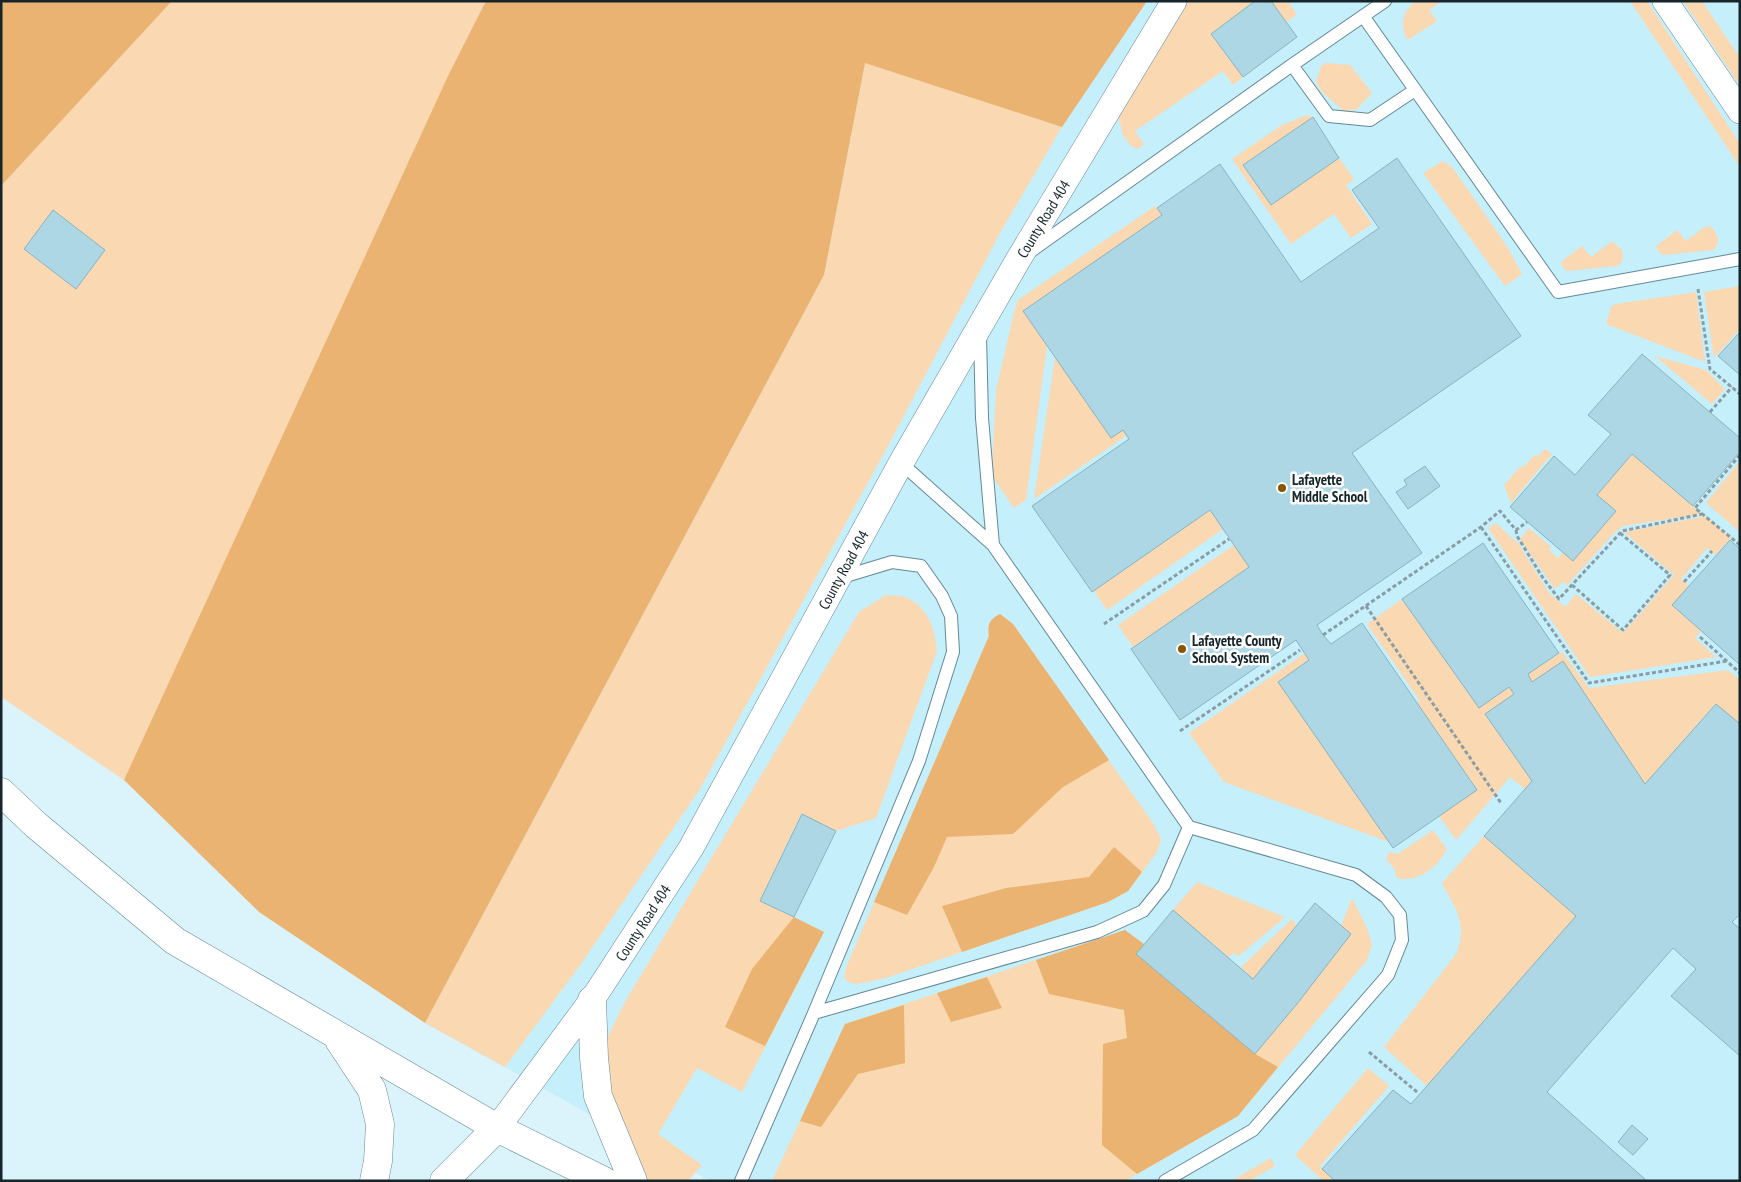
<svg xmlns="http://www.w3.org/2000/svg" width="1741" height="1182" font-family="'PT Sans Narrow',sans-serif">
  <rect width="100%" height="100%" fill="#dbf3fb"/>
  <!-- built -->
  <path fill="#c6effc" d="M877,1h863v1180h-1030l-285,-158 399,-748z"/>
  <!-- green -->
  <path fill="#fad8b1" d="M172,1h334l-382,779 -123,-83v-511z
    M1186,1h69l-44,33 32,43 -10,8 -10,-14 -88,60 9,13 -6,5 -7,-3 -8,-11 -6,-23z
    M1271,1h17l9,14 -11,7z
    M1416,1h26l-13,9 8,11 -29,19c-9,-13 -6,-29 8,-39z
    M1630,1h17l93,143v23z
    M1683,1h19l38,57v28z
    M865,62l197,65 -62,106 -112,213 -188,343 -119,175 -76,103 -80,-44 399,-748z
    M1326,63l24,2 22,28 -16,17 -12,1 -22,-19 -6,-10 5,-16z
    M1307,115l6,2 -70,49 28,39 68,-47 15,21 -8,6 26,39 -21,14 -17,-24 -43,30 -59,-85 50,-34z
    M1443,161l10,7 55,80 14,26 -17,12 -82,-113z
    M1155,206l7,9 -139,96 24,35 -21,154 -12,8 -20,-29 -2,-12 4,-76 19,-83 3,-8z
    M1709,226c9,5 13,17 4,24l-50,5 -4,-3 -3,-6 21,-16 9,11 17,-13z
    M1613,242l9,8c1,7 2,12 -5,16l-50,5 -4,-3 -2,-6 21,-16 9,11 17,-13z
    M1740,286v43l-26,29 -10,-66z
    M1696,292l9,70 -99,-38 5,-17 4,-3z
    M1655,356l51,14 19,19 -13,15z
    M1055,357l56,81 12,-8 3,6 -92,63z
    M1545,449l7,5 -41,49 -7,-18 16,-18h3l12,-12 3,1z
    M1632,454l70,60 -79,12 -10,8 -46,51 -4,-3 -8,7 -35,-50 9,-11 22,19 -2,3 9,8 5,-6 10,9 43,-50 -19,-16z
    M1740,461v71l-34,-29z
    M1210,510l13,19 -116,81 -13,-19z
    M1706,516l25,22 -15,17 -9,-7 -26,31 8,7 -17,19 29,26 -6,7 21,19 -126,20 -102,-149 8,-5 19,18h2l32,52 16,14 11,-13 47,39 51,-58 -50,-43z
    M1234,545l15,22 -116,80 -15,-22z
    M886,595c6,1 17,0 23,4 20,10 26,31 28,52l-61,167 -40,13 -35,-17 -41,87 64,31 -82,160 -45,-24 -39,66 44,31 -14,16h-44c-14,-35 -42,-88 -41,-124 0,-16 16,-42 23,-57l233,-388z
    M1402,599l77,109 30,-21 5,7 -29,20 47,67 -7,8 -15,-12 -54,63 -17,-24 38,-27 -60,-86 3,-2 -53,-77z
    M1000,614l13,10 140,199 8,16 -4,13 -29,39 -20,11 -222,76 -29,6 -9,-2 -4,-5 3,-12 142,-329c-2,-12 1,-17 11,-22z
    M1562,652l27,36 139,-18 12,10v44l-25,-20 -70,80 -83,-122 -30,20 -4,-8z
    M1305,653l4,7 -31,22 111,160 -165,-60 -35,-49z
    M1433,830l14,19c-9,18 -29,34 -50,29l-3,-10 -8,-9 3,-7 9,2z
    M1484,836l92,80 -149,170 -43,-39 73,-94c10,-32 0,-41 -15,-70z
    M1197,882l88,35 -46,39 -5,-3 -5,4 -56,-47z
    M1352,898l16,32 4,15 -5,15 -129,156 -113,65h-353l73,-157 280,-94 11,24 119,99 86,-127z
    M1292,919l5,8 -44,52 -12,-12z
    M1368,1068l21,18 -69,80 15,15h-12l-28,-26z
    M1271,1158l4,8 -26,15h-18z"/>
  <!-- forest -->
  <path fill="#ebb372" d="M1,1h171l-171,185z
    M486,1h661l-85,126 -197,-64 -41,212 -399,748 -166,-111 -135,-132 324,-704z
    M1000,614l13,10 96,136 -46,27 -50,47 -66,3 -13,30 -27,48 -33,-13 115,-266c-2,-12 1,-17 11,-22z
    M1114,847l28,25 -14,19 -20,11 -146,50 -20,-46 64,-18 83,-11z
    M794,917l30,15 -59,114 -40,-19 27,-58z
    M1125,930l19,14 -8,10 119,100 23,13 -40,49 -101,58 -35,-29 1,-101 24,-6 -3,-28 -75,-16 -13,-34z
    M987,977l15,31 -51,14 -14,-29z
    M904,1005l1,58 -47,11 -37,53 -21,-6 45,-97z"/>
  <!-- building -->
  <path fill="#add7e4" stroke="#8ab2bf" d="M1255,1h16l26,36 -54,40 -32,-43z
    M1313,117l26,41 -68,47 -28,-40z
    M1397,158l124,178 -169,117 70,100 -105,72 6,10 8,9 31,-21 115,167 -84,58 -115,-166 31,-22 -13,-20 -116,80 -49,-71 118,-82 -39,-57 -118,82 -60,-86 97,-67 -6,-9 -12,8 -88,-127 139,-96 -5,-7 63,-44 81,118 78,-54 -27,-38z
    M53,210l52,40 -29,39 -52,-40z
    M1740,332v43l-22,-19z
    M1642,354l98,84v14l-47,54 -61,-52 -35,41 19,16 -43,50 -63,-54 44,-51 21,19 36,-41 -23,-19z
    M1425,466l15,20 -32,23 -12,-17 11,-7 -3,-5z
    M1730,540l10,9v116l-68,-60z
    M1483,543l76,110 -31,21 4,8 31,-21 82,123 71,-80 24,20v190l-8,8 8,7v127l-69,-60 25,-27 -23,-21 -126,144 100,89h-312l-13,-12 71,-79 18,14 165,-188 -92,-80 48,-55 -47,-67 29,-20 -5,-7 -30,21 -77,-109z
    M802,814l34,17 -42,86 -34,-16z
    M1315,903l36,31 -54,70 -42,50 -119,-100 37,-44 80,69z
    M1632,1125l16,14 -15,16 -15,-13z"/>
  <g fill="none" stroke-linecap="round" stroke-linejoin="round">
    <defs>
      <path id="service" d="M1363,16l195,276 182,-33
        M1292,65l37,51 41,4 45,-30
        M1031,251l261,-186 93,-64
        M980,335l2,83 11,127
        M901,463l92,82 196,282 167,48 30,22 14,18 2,25 -14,35 -135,155 -88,51
        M814,1013l283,-81 46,-21 21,-26 25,-58
        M741,1181l73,-168 105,-252 34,-109 -2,-36 -9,-20 -21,-30 -29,-4 -53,16"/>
      <g id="minor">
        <path d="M1665,1l75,110"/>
        <path id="s1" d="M497,1128l95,-128 99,-152 210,-385 117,-203 156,-259"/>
      </g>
      <path id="tertiary" d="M444,1181l53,-53"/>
      <path id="secondary" d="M1,792l35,33 139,116 322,187 107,53
        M592,1000l2,58 4,38 35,85
        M339,1040l33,50 8,34 -2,37 -4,20"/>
    </defs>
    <!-- service casing -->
    <use href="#service" stroke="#628996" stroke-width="14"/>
    <!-- minor casing -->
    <use href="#minor" stroke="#628996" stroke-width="26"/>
    <!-- tertiary casing -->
    <use href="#tertiary" stroke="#628996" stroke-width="29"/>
    <!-- secondary casing -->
    <use href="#secondary" stroke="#628996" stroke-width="29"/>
    <!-- path -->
    <path stroke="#899da4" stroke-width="3" stroke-dasharray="4 2.5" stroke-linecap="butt" d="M1698,289l12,80 30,25
      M1710,412l22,-25
      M1740,455l-45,53 45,37
      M1481,527l108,156 138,-22
      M1516,530l1,6 26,42 16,21 63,-68 80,-17
      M1684,582l28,-31
      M1572,585l51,45 47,-55 -50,-42
      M1366,606l135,197
      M1104,624l125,-85
      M1323,635l158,-108 19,-16 16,19 11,-8
      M1700,637l40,36
      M1180,731l120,-81
      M1369,1052l48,40"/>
    <!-- service -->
    <use href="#service" stroke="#fff" stroke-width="12"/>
    <!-- minor -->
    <use href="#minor" stroke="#fff" stroke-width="25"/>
    <!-- tertiary -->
    <use href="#tertiary" stroke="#fff" stroke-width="28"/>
    <!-- secondary -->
    <use href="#secondary" stroke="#fff" stroke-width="28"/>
  </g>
  <!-- markers -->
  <g fill="#895600" stroke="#fcfcfc" stroke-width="2">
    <circle cx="1282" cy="488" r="5"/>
    <circle cx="1182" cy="649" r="5"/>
  </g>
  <g text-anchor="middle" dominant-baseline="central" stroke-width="5" stroke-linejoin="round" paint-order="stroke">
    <!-- street labels -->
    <g font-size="15" fill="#15252a" stroke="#fcfcfc">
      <text stroke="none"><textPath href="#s1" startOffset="1062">County Road 404</textPath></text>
      <text stroke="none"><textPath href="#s1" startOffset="658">County Road 404</textPath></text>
      <text stroke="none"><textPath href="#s1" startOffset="252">County Road 404</textPath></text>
    </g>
    <!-- poi labels -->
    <g font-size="15" font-weight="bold" fill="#15252a" stroke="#fcfcfc" text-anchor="start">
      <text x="1292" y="479">Lafayette<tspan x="1292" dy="17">Middle School</tspan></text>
      <text x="1192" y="640">Lafayette County<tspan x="1192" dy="17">School System</tspan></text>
    </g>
  </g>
  <!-- border -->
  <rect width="1741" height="1182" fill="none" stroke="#15252a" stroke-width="5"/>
</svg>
